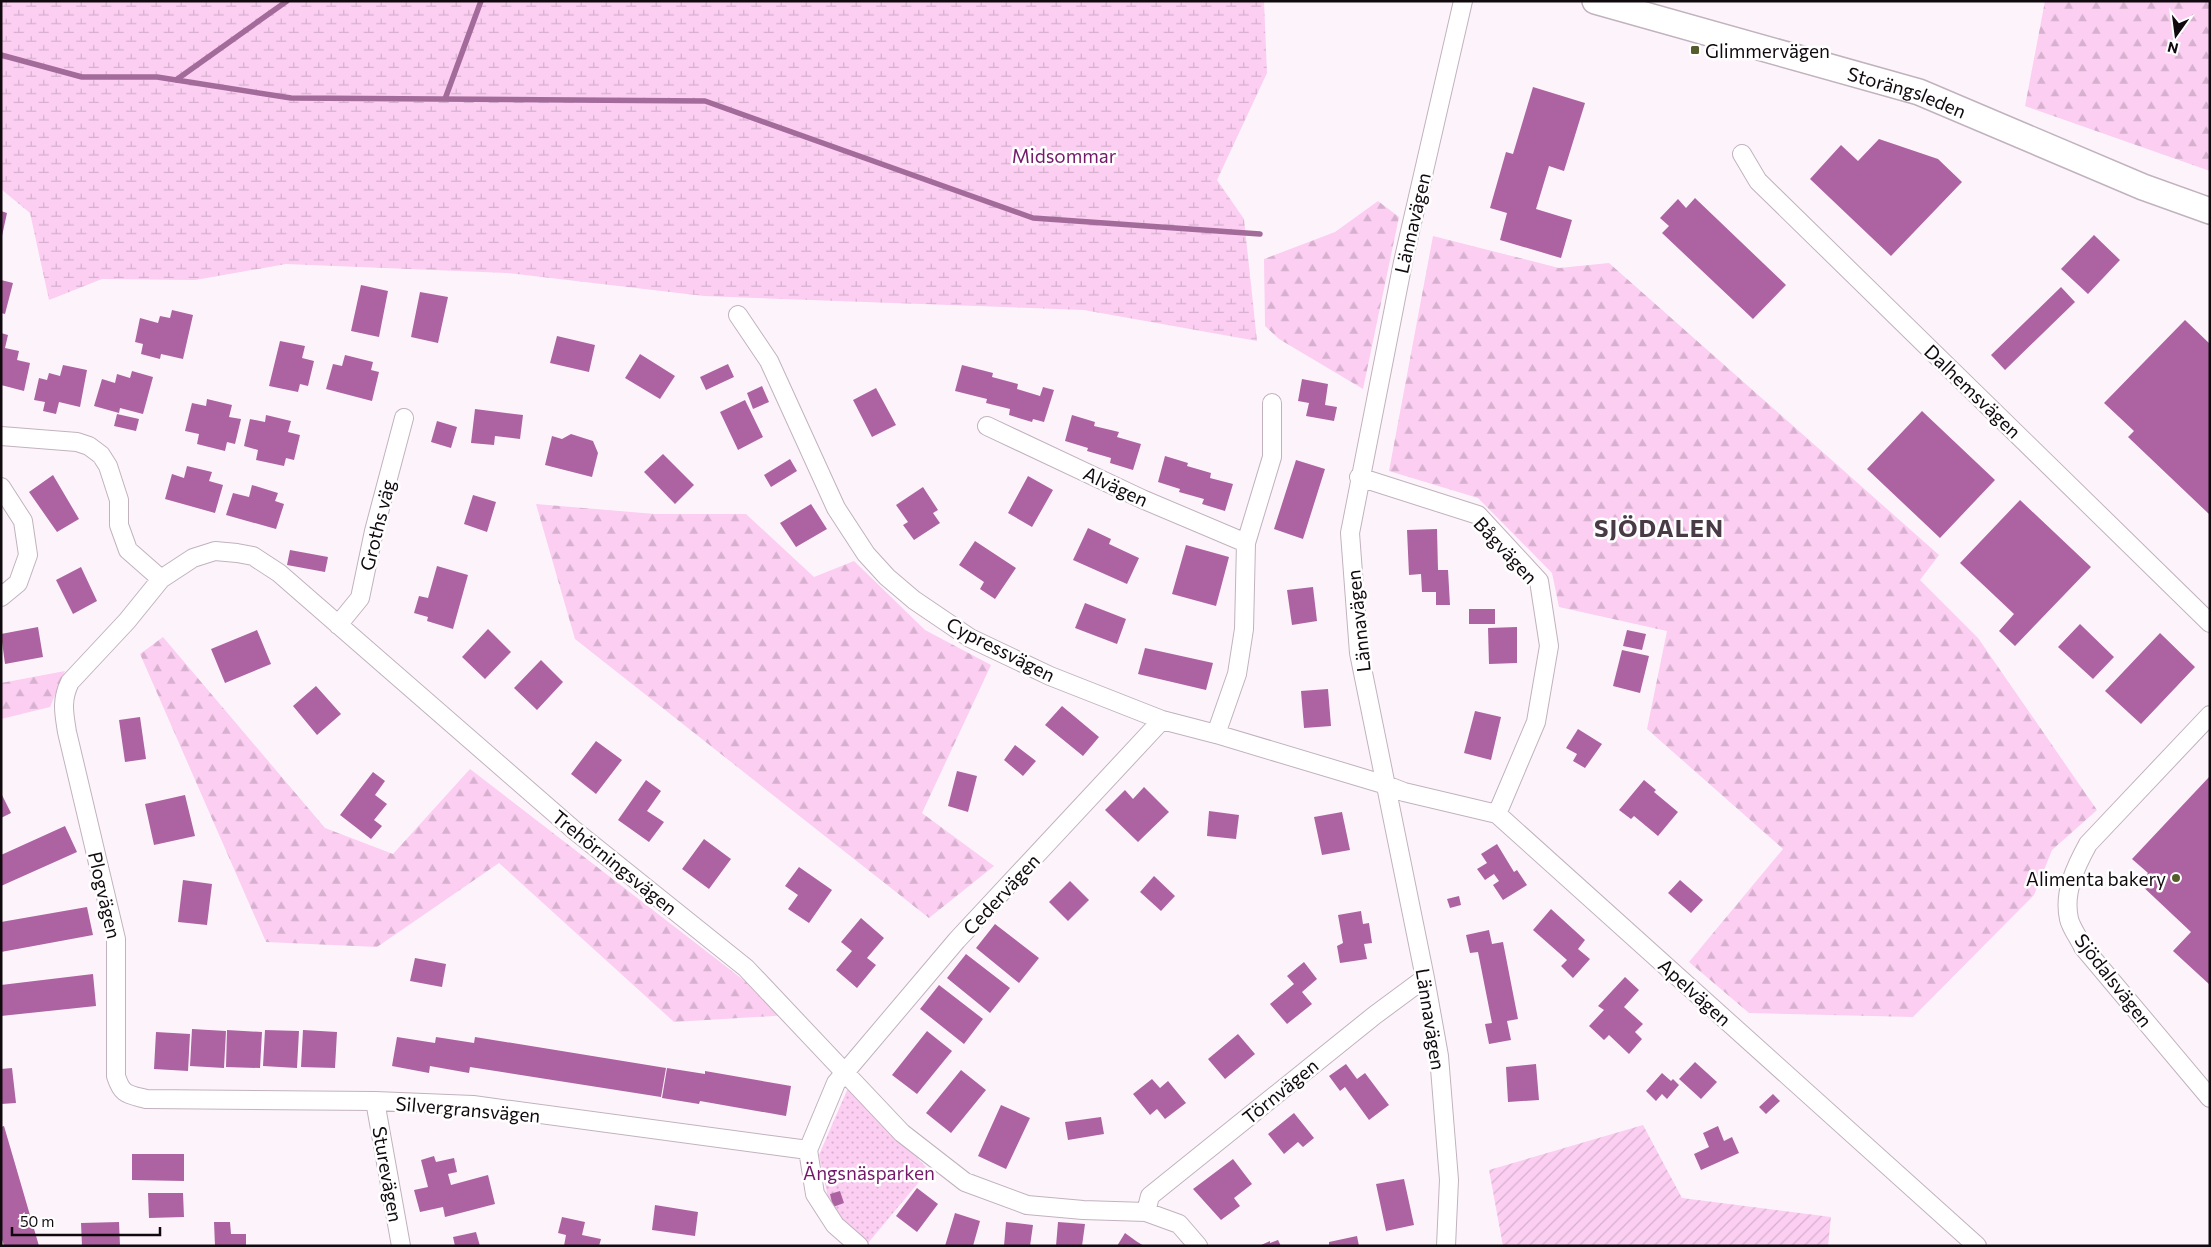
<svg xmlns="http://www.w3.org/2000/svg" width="2211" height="1247" font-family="Commissioner,sans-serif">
  <defs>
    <pattern id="grass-dots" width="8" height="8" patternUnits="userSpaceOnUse" patternTransform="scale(1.25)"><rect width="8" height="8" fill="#fbcef2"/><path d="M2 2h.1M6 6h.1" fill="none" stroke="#d6b0ce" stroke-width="1.8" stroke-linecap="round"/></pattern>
    <pattern id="forest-firs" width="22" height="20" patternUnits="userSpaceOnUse" patternTransform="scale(1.25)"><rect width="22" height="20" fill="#fbcef2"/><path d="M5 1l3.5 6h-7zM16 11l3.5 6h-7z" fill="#d6b0ce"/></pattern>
    <pattern id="wetland-marsh" width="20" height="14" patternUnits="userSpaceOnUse" patternTransform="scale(1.25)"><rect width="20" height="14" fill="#fbcef2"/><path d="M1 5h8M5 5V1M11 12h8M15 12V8" fill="none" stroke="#d6b0ce"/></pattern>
    <pattern id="garden-furrows" width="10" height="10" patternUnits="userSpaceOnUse" patternTransform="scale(1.25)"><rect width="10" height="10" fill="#fbcef2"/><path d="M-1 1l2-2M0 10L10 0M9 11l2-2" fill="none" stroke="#d6b0ce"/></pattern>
  </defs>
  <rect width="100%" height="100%" fill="#fdf4fb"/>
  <!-- grass -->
  <path fill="url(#grass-dots)" d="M848,1088l81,82 -61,73 -38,-36 -11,-52z"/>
  <!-- forest -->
  <path fill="url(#forest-firs)" d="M2045,1h165v170l-185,-65z
    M1378,201l21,16 -36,172 -84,-50 -14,-13 -1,-67 71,-27z
    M1433,236l126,32 50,-5 330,292 -19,25 58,58 119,172 -45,40 -18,45 -121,122 -164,-4 -60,-51 94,-113 -136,-120 20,-98 -108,-24 -7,-34 -74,-75 -89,-27z
    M536,504l119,10h91l68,63 40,-16 71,69 66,35 -69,148 72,53 -65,52 -354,-279z
    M163,637l162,191 68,26 77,-85 319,246 -115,7 -175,-159 -122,84 -111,-5 -126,-288z
    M65,671l-15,36 -49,12v-36z"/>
  <!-- wetland -->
  <path fill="url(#wetland-marsh)" d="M1,1h1263l3,72 -50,107 27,39 13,122 -173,-31 -380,-14 -197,-23 -221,-9 -91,16 -93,-1 -53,21 -19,-87 -29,-24z"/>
  <!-- garden -->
  <path fill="url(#garden-furrows)" d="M1643,1125l39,73 149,19 -3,29h-325l-14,-76z"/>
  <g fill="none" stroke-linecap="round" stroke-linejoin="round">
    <!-- stream -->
    <path stroke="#a36b9a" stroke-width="5.5" d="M1,55l81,22h75l134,21 414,3 328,117 227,16
      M176,80l111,-79
      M445,99l36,-98"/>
  </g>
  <!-- building -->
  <path fill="#ad63a1" d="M1533,87l52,16 -21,68 -15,-5 -13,43 36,11 -11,38 -61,-18 7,-27 -17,-5 16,-56 7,2z
    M1879,139l59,20 24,23 -71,74 -81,-77 31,-34 17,16z
    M1695,198l91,87 -33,34 -91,-86 7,-7 -9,-8 18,-19 8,9z
    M1,211l6,2 -5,23h-1z
    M2094,235l26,25 -32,34 -27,-25z
    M1,280l12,3 -8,31 -4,-1z
    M361,285l27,6 -9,46 -28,-6z
    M2061,287l14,15 -70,68 -14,-15z
    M420,292l28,5 -10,46 -27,-6z
    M172,310l21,5 -10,44 -22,-5 -1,5 -19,-5 2,-10 -8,-2 5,-24 18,5 2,-7 10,2z
    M2185,320l25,24v171l-82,-78 6,-6 -30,-28z
    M1,333l7,2 -3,13 14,3 -2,9 13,3 -6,28 -23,-6z
    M557,336l38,9 -6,27 -39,-9z
    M280,341l25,5 -3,12 12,3 -6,25 -8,-2 -2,8 -29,-6z
    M640,354l35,22 -15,23 -35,-21z
    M345,355l28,7 -2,8 8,2 -7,29 -46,-12 7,-25 9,2z
    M728,364l6,13 -28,13 -6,-13z
    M63,365l24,5 -7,37 -21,-5 -3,12 -13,-3 2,-9 -11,-2 5,-22 8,2 2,-7 11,3z
    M962,365l31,8 -1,4 26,7 -1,5 23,7 3,-9 11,3 -10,32 -11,-3 -1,3 -23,-7 1,-6 -24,-6 1,-4 -32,-8z
    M132,371l21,6 -10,37 -23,-6 -1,5 -25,-7 8,-27 13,4 2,-9 13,4z
    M1302,379l26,5 -3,21 12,2 -3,14 -28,-5 3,-13 -11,-2z
    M762,386l7,16 -16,7 -6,-16z
    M876,388l20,37 -24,12 -19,-37z
    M207,399l25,6 -3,12 12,2 -6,25 -8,-2 -2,9 -28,-7 2,-10 -14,-3 7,-28 14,3z
    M745,400l18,37 -25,13 -18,-38z
    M475,409l48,6 -3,24 -25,-3 -1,9 -23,-2z
    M1922,411l73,69 -55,58 -73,-69z
    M117,414l22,5 -3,12 -22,-5z
    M266,415l25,6 -3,11 12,3 -6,25 -8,-2 -2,8 -28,-6 2,-10 -14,-4 6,-27 15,3z
    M1072,415l23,7 -1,4 25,6 -2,5 24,7 -8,26 -23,-7 1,-5 -24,-7 1,-3 -23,-7z
    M437,421l20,6 -6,21 -20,-6z
    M571,434l22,7 5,12 -6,24 -47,-12 7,-29 10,3z
    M663,454l31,31 -19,19 -31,-32z
    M1165,456l23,7 -1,3 24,7 -1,5 23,6 -8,27 -23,-7 2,-5 -25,-7 1,-3 -22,-7z
    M790,459l7,12 -26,16 -7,-12z
    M1296,460l29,9 -22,70 -29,-10z
    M187,466l25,6 -3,9 14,4 -8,28 -50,-14 7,-25 12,4z
    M53,475l26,44 -22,13 -28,-40z
    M1028,476l25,14 -21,37 -24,-14z
    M252,485l26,8 -3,8 9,3 -8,25 -50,-14 7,-22 16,4z
    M923,487l15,23 -5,3 7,10 -26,17 -11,-15 5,-3 -12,-17z
    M473,495l23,7 -9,30 -23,-8z
    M2020,500l71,67 -76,79 -16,-15 15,-17 -54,-51z
    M811,504l16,25 -31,18 -16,-24z
    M1088,528l23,11 -2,5 30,14 -12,26 -54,-24z
    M1437,529l1,41h10l2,35h-14v-13h-14l-1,-18 -12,1 -2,-45z
    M975,541l41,27 -21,31 -15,-10 4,-7 -25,-17z
    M1186,545l43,12 -13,49 -44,-12z
    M290,550l38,7 -3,15 -38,-7z
    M437,566l31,9 -15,54 -26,-8 1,-4 -14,-4 5,-17 9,2z
    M81,567l16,34 -24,13 -17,-34z
    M1313,587l4,34 -25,4 -5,-35z
    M1085,603l41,16 -9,25 -42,-16z
    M1469,609h26v15h-26z
    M2080,624l34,33 -21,22 -35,-32z
    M38,627l5,30 -38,7 -4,-30z
    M1517,627v36l-28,1 -1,-36z
    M488,629l23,23 -26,27 -23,-22z
    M257,630l14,34 -46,19 -14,-34z
    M1627,630l19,4 -4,16 -19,-4z
    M2160,633l35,34 -54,57 -36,-33z
    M1145,648l68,15 -7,27 -68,-16z
    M1622,650l27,6 -9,37 -27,-7z
    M541,660l22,22 -26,28 -23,-22z
    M316,686l25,28 -24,21 -24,-29z
    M1328,689l3,37 -27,2 -3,-37z
    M1062,706l37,31 -16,19 -38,-31z
    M1475,711l26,6 -10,43 -27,-7z
    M140,717l6,42 -21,3 -6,-42z
    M1578,729l24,15 -17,24 -12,-7 4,-7 -11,-6z
    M596,741l26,19 -26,34 -25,-20z
    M1015,745l21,16 -13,15 -19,-16z
    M957,771l20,5 -9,36 -20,-6z
    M373,772l12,9 -10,14 12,9 -13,16 8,6 -11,13 -31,-24z
    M2210,776v209l-37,-34 18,-19 -52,-49 9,-10 -16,-14z
    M646,780l15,11 -14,20 17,11 -15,20 -31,-22z
    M1644,780l12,10 -2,2 24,20 -20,24 -24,-20 -3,3 -12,-9z
    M1144,787l25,25 -31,30 -33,-32 20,-20 8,9z
    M1,793l10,20 -10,5z
    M185,795l10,41 -41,9 -9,-41z
    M1209,811l30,4 -3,24 -29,-3z
    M1342,812l8,38 -28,5 -8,-38z
    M65,826l12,26 -76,34v-31z
    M704,839l27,20 -22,30 -27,-20z
    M1497,844l17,28 3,-2 10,15 -24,15 -10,-15 6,-4 -5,-7 -9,6 -8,-11 10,-6 -6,-9z
    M799,867l33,23 -23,33 -21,-14 10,-14 -13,-9z
    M1154,876l21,20 -14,15 -21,-19z
    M183,880l29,4 -5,41 -29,-3z
    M1680,880l23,20 -12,13 -23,-20z
    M1070,881l19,19 -21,21 -19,-19z
    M1459,896l2,9 -11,3 -3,-9z
    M87,907l6,28 -92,17v-30z
    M1551,909l34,31 -7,9 12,10 -17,19 -12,-12 6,-6 -34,-30z
    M1361,911l2,13 6,-1 3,20 -8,1 3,15 -27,4 -3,-17 6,-3 -5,-28z
    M861,918l23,20 -17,20 9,7 -19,23 -21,-18 16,-19 -11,-9z
    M995,924l44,34 -20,25 -43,-35z
    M1489,930l3,14 11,-2 15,77 -11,2 4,19 -22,4 -4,-20 7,-1 -14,-71 -8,1 -4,-18z
    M966,954l44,34 -20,25 -43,-35z
    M415,958l31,6 -4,23 -32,-6z
    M1304,962l13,17 -15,13 10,12 -25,20 -17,-20 24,-20 -7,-8z
    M93,974l3,32 -95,10v-31z
    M1625,977l14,13 -15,17 19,17 -8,8 7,7 -13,15 -20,-19 -5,5 -15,-14 15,-16 -6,-4z
    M939,985l44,34 -19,25 -44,-35z
    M192,1029l34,2 -2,37 -34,-2z
    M227,1030l35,2 -2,36 -34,-1z
    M265,1030l34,1 -2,37 -34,-2z
    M303,1030l34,2 -2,36 -34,-1z
    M927,1031l25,20 -35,43 -25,-19z
    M156,1032l34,2 -2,37 -34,-2z
    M1238,1034l17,20 -30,25 -17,-20z
    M397,1037l38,6 1,-6 38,6 1,-6 191,31 -5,29 -191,-30 -1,6 -39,-7 -1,7 -37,-7z
    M1695,1062l22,20 -16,17 -22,-20z
    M1346,1064l11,15 8,-6 24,32 -20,15 -24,-33 -5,4 -11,-15z
    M1536,1064l3,36 -31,2 -2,-35z
    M12,1068l4,35 -15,1v-35z
    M667,1068l38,6v-3l86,15 -5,30 -86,-15 -1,3 -37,-6z
    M961,1070l25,20 -35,43 -25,-20z
    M1662,1073l9,8 2,-2 6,6 -12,14 -5,-5 -6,7 -10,-10z
    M1152,1079l8,9 8,-7 18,22 -21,16 -8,-10 -7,6 -17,-21z
    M1773,1094l7,7 -14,13 -7,-7z
    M1001,1105l29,13 -24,51 -28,-13z
    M1294,1113l20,25 -11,9 -5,-5 -14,12 -16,-20z
    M1101,1117l3,17 -36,6 -3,-18z
    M4,1126l35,120h-35l-3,-10v-109z
    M1718,1126l6,15 8,-4 7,16 -38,17 -7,-16 15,-7 -6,-14z
    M132,1154h52v27l-52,-1z
    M434,1156l2,6 18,-4 3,14 -9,2 3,11 37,-10 7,29 -50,13 -2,-10 -23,5 -6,-22 14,-3 -7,-27z
    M1233,1159l19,25 -18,14 6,8 -19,14 -28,-31z
    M1404,1179l10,46 -28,6 -10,-47z
    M917,1188l21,16 -21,28 -21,-16z
    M840,1191l4,12 -11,4 -3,-13z
    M148,1193h35l1,24 -35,1z
    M655,1205l43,7 -3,24 -43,-6z
    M955,1213l25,8 -7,25h-28z
    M562,1217l23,5 -3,13 19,4 -2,7h-35l2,-11 -8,-2z
    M119,1222l1,24h-38l-1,-23z
    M214,1222h16l1,12h15v12h-31z
    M1006,1222l27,3 -3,21h-26z
    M1058,1222l27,2 -3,22h-26z
    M476,1232l4,14h-25l-2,-9z
    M1125,1233l11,8 8,5h-27z
    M1357,1236l2,10h-30v-4z
    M1278,1240l3,6h-22l11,-5v2z"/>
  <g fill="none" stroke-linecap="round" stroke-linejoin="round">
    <defs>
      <path id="street" d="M1742,154l16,27 452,442
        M738,315l31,46 67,147 30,46 21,23 27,23 56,38 80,38 112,44 54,14 170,51 18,7 93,22 480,432
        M987,426l155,73 104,44
        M1,436l76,6 12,4 12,9 7,11 11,34v25l9,25 33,29
        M1359,477l119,38 61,66 10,65 -13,76 -39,92
        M1,487l22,34 5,34 -10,28 -17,14
        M338,625l22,-27 14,-67 30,-113
        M2210,715l-122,129c-12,22 -25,48 -19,75 2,9 10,19 14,28l127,151
        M1216,734l21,-60 7,-45 2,-86 26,-86v-54
        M375,1101l26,145
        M808,1150l-335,-45 -98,-4 -229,-2c-19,-5 -24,-4 -30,-23v-137l-49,-207c-3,-19 -6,-32 3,-50l57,-61 34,-42 32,-21 22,-7 22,2 16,3 26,17 295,257 172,138 156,165 63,49 62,23 56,5 63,2 33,12 19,22
        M1146,1212l4,-16 225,-181 50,-37
        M859,1246l-24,-21 -20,-31 -7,-44 28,-67 121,-143 205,-220
        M1446,1246l3,-66 -10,-124 -14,-78 -66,-325 -9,-120 53,-271 60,-261"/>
      <g id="secondary">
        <path id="s1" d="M1595,1l324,91 224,95 67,24"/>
      </g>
    </defs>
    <!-- street casing -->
    <use href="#street" stroke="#c1b2be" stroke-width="20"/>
    <!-- secondary casing -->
    <use href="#secondary" stroke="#c1b2be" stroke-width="28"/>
    <!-- street -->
    <use href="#street" stroke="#fff" stroke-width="18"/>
    <!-- secondary -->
    <use href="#secondary" stroke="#fff" stroke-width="25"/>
  </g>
  <!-- markers -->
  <g fill="#555d2c" stroke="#fff" stroke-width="2">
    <rect x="1690" y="45" width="10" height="10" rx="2.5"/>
    <circle cx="2176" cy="878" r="5"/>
  </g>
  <g text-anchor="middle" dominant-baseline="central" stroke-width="5" stroke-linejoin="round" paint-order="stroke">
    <!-- poi labels -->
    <g font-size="19" fill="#100a0f" stroke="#fff" text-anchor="start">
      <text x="1705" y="50">Glimmervägen</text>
      <text x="2166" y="878" text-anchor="end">Alimenta bakery</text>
    </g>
    <!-- street labels -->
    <g font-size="19" fill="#100a0f" stroke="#fff">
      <text stroke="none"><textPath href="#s1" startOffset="325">Storängsleden</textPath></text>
      <text transform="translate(1412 223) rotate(-77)">Lännavägen</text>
      <text transform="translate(1973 391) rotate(44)">Dalhemsvägen</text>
      <text transform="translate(1116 486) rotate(25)">Alvägen</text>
      <text transform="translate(377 525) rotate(-76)">Groths väg</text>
      <text transform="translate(1506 550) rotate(47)">Bågvägen</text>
      <text transform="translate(1358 621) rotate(-96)">Lännavägen</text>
      <text transform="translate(1001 649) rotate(27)">Cypressvägen</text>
      <text transform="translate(615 862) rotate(39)">Trehörningsvägen</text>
      <text transform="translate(1001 894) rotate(-47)">Cedervägen</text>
      <text transform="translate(105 895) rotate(77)">Plogvägen</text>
      <text transform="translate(2114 980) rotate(52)">Sjödalsvägen</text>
      <text transform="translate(1695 992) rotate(42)">Apelvägen</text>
      <text transform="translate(1431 1019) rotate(81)">Lännavägen</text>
      <text transform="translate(1280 1091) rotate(-39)">Törnvägen</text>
      <text transform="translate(468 1109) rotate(5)">Silvergransvägen</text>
      <text transform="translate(388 1174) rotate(80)">Sturevägen</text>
    </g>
    <!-- park labels -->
    <g font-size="19" fill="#74196a" stroke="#fff">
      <text x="1064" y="155">Midsommar</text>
      <text x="869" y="1172">Ängsnäsparken</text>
    </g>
    <!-- district labels -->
    <g font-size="24" font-weight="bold" letter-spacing="1" fill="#483b46" stroke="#fff">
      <text x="1659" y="527">SJÖDALEN</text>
    </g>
  </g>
  <!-- border -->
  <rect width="2211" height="1247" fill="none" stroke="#100a0f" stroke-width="5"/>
  <!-- north arrow -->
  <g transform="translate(2176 35) rotate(194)" stroke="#ffffff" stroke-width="4" paint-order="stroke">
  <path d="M0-4L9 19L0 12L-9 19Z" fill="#100a0f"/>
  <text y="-8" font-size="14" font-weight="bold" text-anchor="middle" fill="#100a0f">N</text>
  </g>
  <!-- scale -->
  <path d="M12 1227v8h148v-8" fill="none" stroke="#100a0f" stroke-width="2.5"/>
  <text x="20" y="1227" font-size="15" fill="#100a0f" stroke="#ffffff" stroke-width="4" paint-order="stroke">50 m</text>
</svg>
